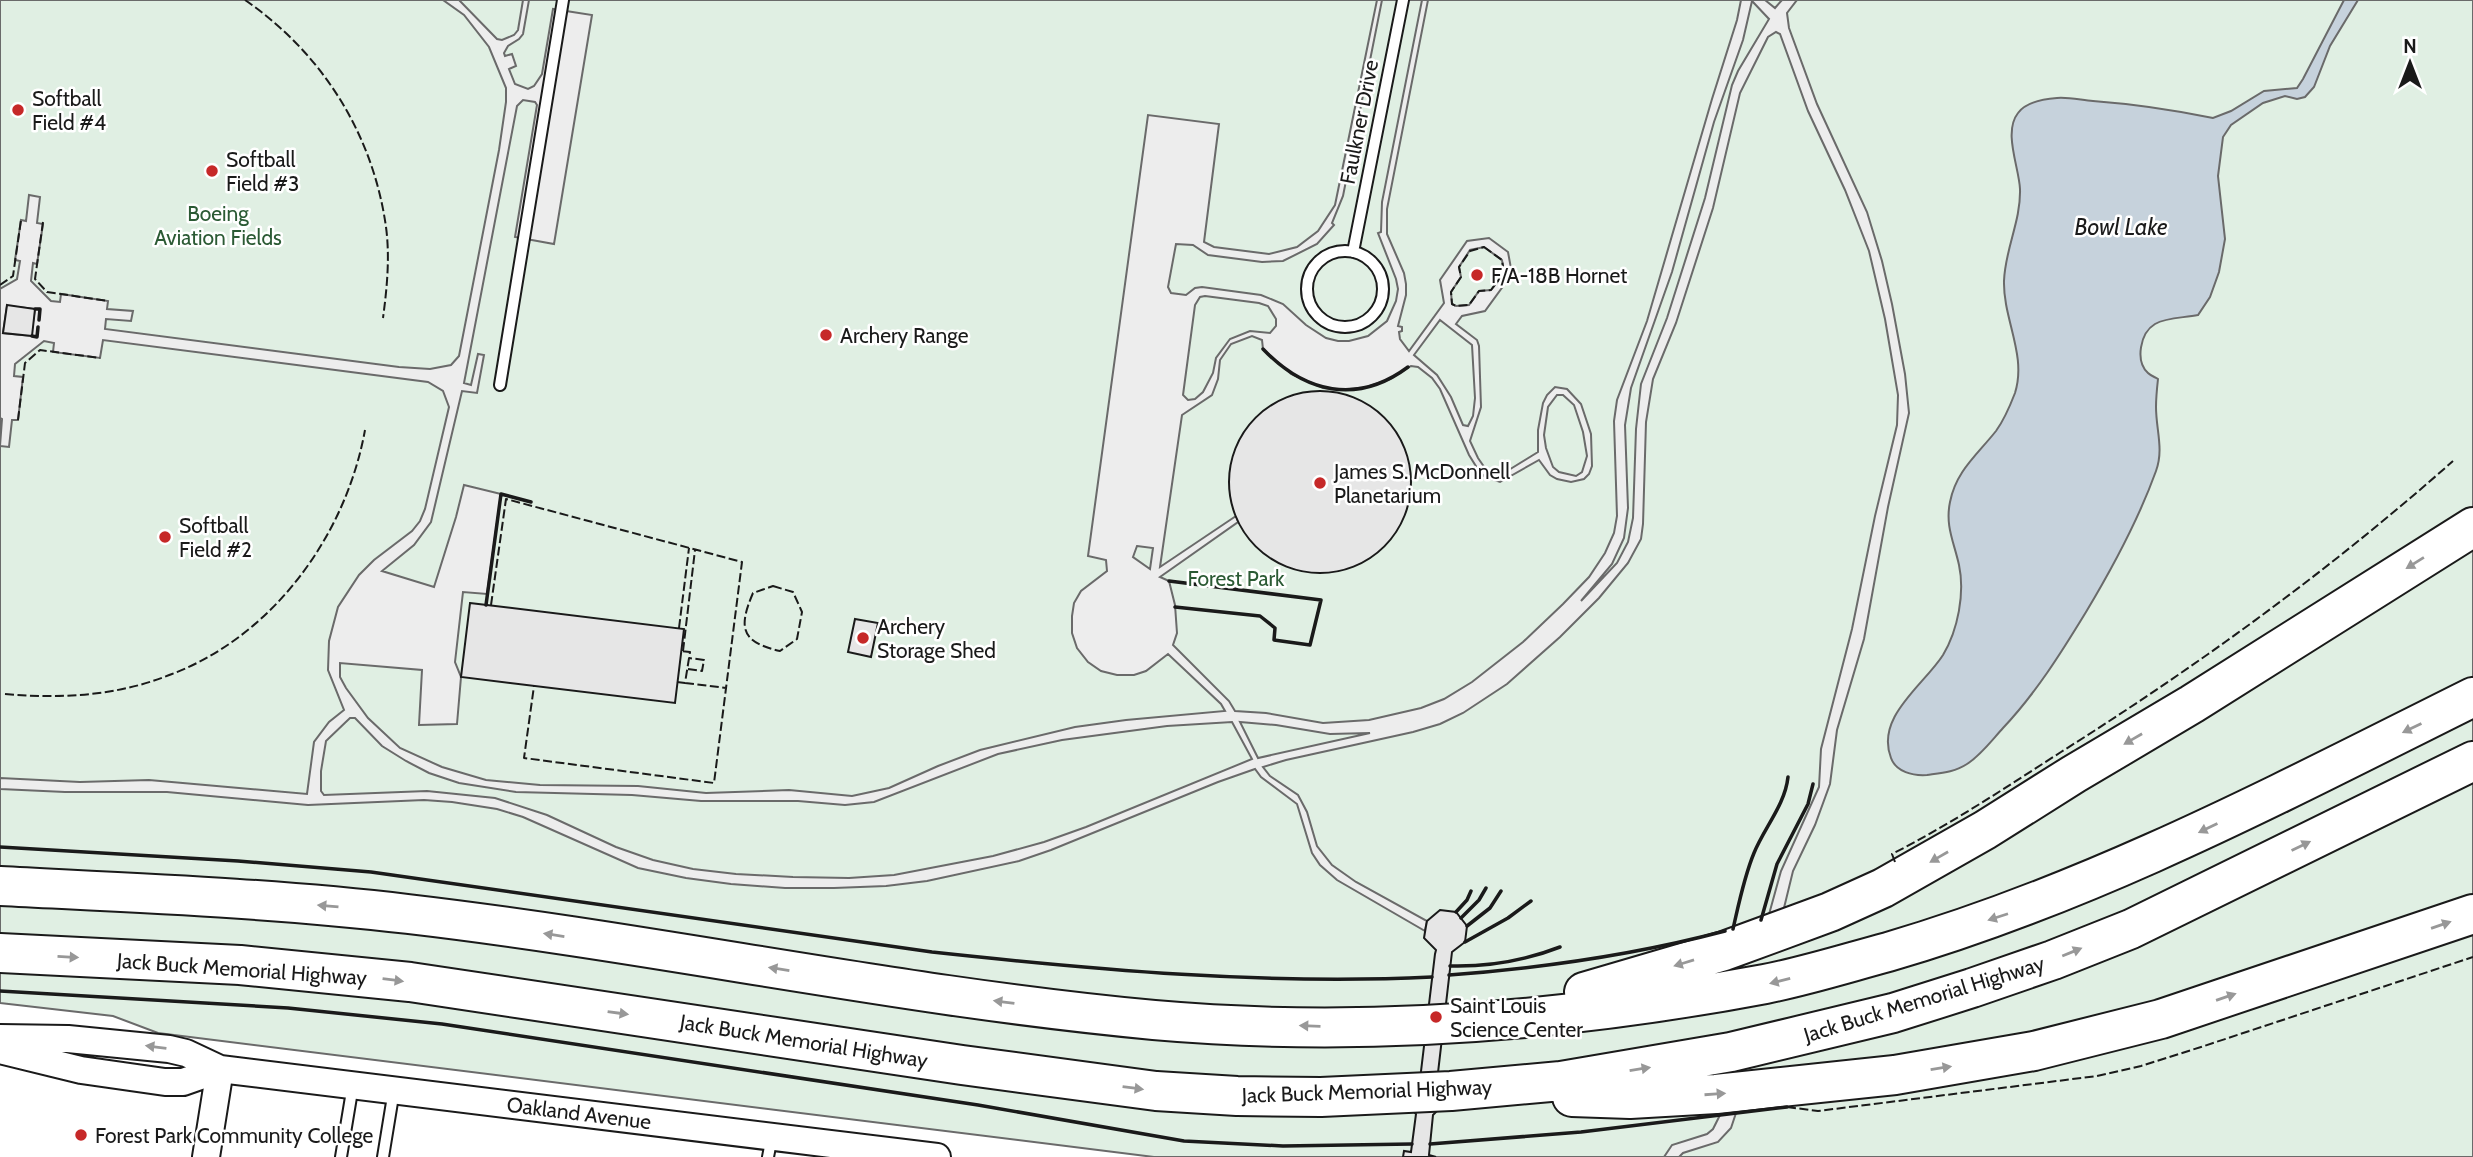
<svg xmlns="http://www.w3.org/2000/svg" width="2473" height="1157" font-family="Cabin,sans-serif">
  <rect width="100%" height="100%" fill="#fff"/>
  <!-- green -->
  <path fill="#e0efe3" stroke="#6a6a6a" stroke-width="2" d="M0,0h2473v1157h-1319l-996,-124 -45,-17 -113,-13z"/>
  <!-- parking -->
  <path fill="#ededed" stroke="#6a6a6a" stroke-width="2" fill-rule="evenodd" d="M443,0h16l38,39 5,1 12,-5 4,-5 5,-30h6l-6,34 -4,5 -11,7 -4,7 1,3 7,-2 4,12 -7,3 6,15 13,5 6,-3 8,-12 11,-65 39,6 -38,229 -39,-7 22,-132 -2,-3 -12,-2 -6,6 -53,277 7,2 7,-31 6,1 -7,38 -15,-2 -31,131 -17,23 -32,26 52,16 22,-70 8,-32 37,9 -14,100 -24,-2 -8,70 6,15 -4,47 -38,1 3,-55 -82,-7v14l6,11 22,30 32,30 42,19 44,13 54,5 98,1 68,7 83,-3 63,6 37,-8 49,-22 42,-16 95,-23 51,-7 99,-9 -4,-7 -53,-50 -22,17 -12,4h-17l-16,-4 -13,-9 -11,-14 -5,-15v-17l2,-13 7,-12 26,-20 -1,-11 -18,-4 60,-441 71,9 -15,118 10,5 55,7 28,-7 21,-16 17,-26 42,-205h5l-39,196 -11,27 2,2 -17,19 -34,17 -21,1 -54,-7 -15,-10 -17,-1 -8,43 3,6 15,2 9,-7 7,-1 59,8 22,9 23,21 20,13 12,3h11l19,-5 19,-15 9,-20 2,-12 -2,-10 -18,-46 3,-1 1,-30 40,-202h6l-41,209v25l17,39 2,11v11l-8,31 4,1v4l-3,1 1,7 9,12 35,-48 -4,-23 27,-39 22,-3 19,14 4,22 -27,37 -23,5 -6,8 21,16 2,6 2,61 -11,34 8,17 9,13 12,5 39,-24v-22l5,-27 4,-8 8,-8 12,2 14,15 10,30 1,32 -3,8 -5,5 -13,3 -14,-3 -7,-4 -11,-15 -39,22 -15,-5 -6,-6 -10,-16 -29,-66 -8,-11 -14,-11 -7,-1 -21,13 -23,8 -26,3 -18,-2 -32,-14 -28,-25 -1,-9 -10,-4 -21,8 -11,16 -2,19 -6,16 -30,20 -22,152 76,-51 2,6 -78,55 9,4 6,24 2,28 -4,12 56,56 6,10 31,2 57,10 46,-3 52,-12 23,-9 28,-17 51,-40 40,-38 26,-27 16,-24 9,-20 3,-17 -3,-95 3,-21 30,-79 65,-222 25,-79 4,-20h24l10,8 7,-8h15l-10,13 2,15 28,76 50,108 15,49 10,43 13,70 4,39 -21,94 -24,132 -27,91 -7,54 -15,41 -22,46 -10,41 -15,6 13,-47 38,-84 2,-38 31,-120 23,-113 22,-91 1,-30 -13,-76 -16,-68 -24,-61 -37,-79 -28,-77 -4,-2 -8,5 -28,56 -27,115 -37,115 -23,56 -7,43 -3,102 -2,15 -13,24 -29,35 -39,39 -53,47 -44,29 -23,11 -27,8 -127,28 -23,7 7,9 28,19 9,17 10,34 15,19 24,17 71,39 -2,10 -88,-51 -17,-15 -8,-12 -15,-49 -36,-27 -6,-8 -37,13 -167,68 -32,11 -92,20 -41,5 -52,2h-49l-54,-4 -45,-6 -48,-10 -115,-51 -26,-8 -45,-7 -28,-2 -116,5 -141,-13h-102l-65,-3v-11l80,4 69,-2 158,14 7,-52 15,-20 15,-12 -16,-40 1,-29 9,-34 21,-32 15,-15 38,-29 8,-10 5,-12 24,-102 -6,-16 -15,-9 -325,-42 -3,18 -47,-6 1,-9 -10,-2 -29,23 -1,12 9,1 -5,43h-6l-3,27 -9,-1 2,-27 -2,-1v-129l17,-10 3,-18 -5,-1 6,-40 5,1 3,-26 11,2 -3,26 6,1 -6,40 -4,-1 -2,18 20,20 9,1 1,-8 47,7 -1,8 26,2 -2,10 -25,-2 -1,10 294,38 31,2 21,-4 8,-9 40,-206 7,-48v-14l-17,-41 -25,-32zM1752,1l17,18 -31,52 -6,14 -27,113 -38,120 -26,66 -5,45 -3,89 -5,24 -11,21 -36,38 31,-37 12,-26 4,-30 -3,-83 6,-37 41,-116 42,-150 29,-82zM1484,247l18,13 2,13 -13,17 -12,1 -10,14 -13,1 -4,-2 -1,-12 10,-15 -2,-10 11,-17zM1205,296l54,7 9,3 8,13v7l-6,7 -20,-2 -20,8 -14,19 -3,15 -10,19 -8,7 -7,1 -5,-5 12,-90 5,-8zM7,306l28,3 -4,27 -28,-3zM1440,320l32,25 3,53 -2,18 -5,10 -5,-1 -12,-28 -14,-22 -23,-20zM1557,395h6l11,10 9,27 4,24 -5,16 -6,4 -17,-4 -6,-5 -7,-19 -2,-13 4,-28zM1137,546l16,2 -3,21 -17,-12zM350,718h5l27,28 24,15 23,12 30,10 57,9 116,3 69,6h97l47,4 29,-3 124,-48 64,-14 105,-14 65,-4 20,37 -166,68 -42,15 -51,14 -99,19 -45,3 -56,-1 -57,-3 -43,-5 -40,-9 -37,-13 -69,-32 -52,-17 -68,-7 -103,4 -3,-4v-20l5,-30zM1240,722l36,3 54,9 40,-1 -112,25z
    M1736,1113l-5,15 -13,14 -35,11 -4,4h-15l8,-12 35,-11 6,-5 7,-14z"/>
  <!-- water -->
  <path fill="#c6d2dc" stroke="#6a6a6a" stroke-width="2" d="M2344,0h14l-28,46 -16,41 -9,10 -8,2 -12,-3 -22,7 -32,22 -8,12 -5,39 7,63 -6,33 -9,25 -12,18c-14,3 -31,2 -43,9 -15,9 -20,37 -7,49 3,3 7,4 10,6 -1,9 -2,19 -2,28 0,23 8,42 0,64 -18,50 -43,96 -70,141 -25,41 -50,81 -83,116 -11,12 -22,27 -36,36 -12,8 -26,9 -40,11 -14,1 -31,-3 -36,-17 -16,-41 33,-73 52,-103 15,-25 22,-62 16,-90 -5,-23 -14,-39 -9,-63 6,-31 27,-47 46,-71 8,-11 14,-25 19,-38 12,-38 -12,-74 -11,-112 1,-32 17,-60 16,-92 -1,-22 -17,-57 -2,-76 8,-11 26,-14 39,-15 11,-1 24,2 36,3 40,3 81,9 120,17l18,-7 33,-20 33,-3 6,-9z"/>
  <!-- building -->
  <path fill="#e6e6e6" stroke="#1a1a1a" stroke-width="2" d="M7,305l28,4 -3,27 -29,-3z
    M1229 482a91 91 0 1 1 182 0a91 91 0 1 1-182 0Z
    M470,603l214,26 -9,74 -214,-26z
    M855,619l23,4 -7,34 -23,-5z
    M1440,910l16,2 11,14 -2,16 -13,10 -16,138 3,19 -6,6 -4,40 7,2h-33l1,-6 7,1 5,-38 -2,-2 5,-24 16,-134 1,-4 -12,-12 2,-12 1,-5z"/>
  <g fill="none" stroke-linecap="round" stroke-linejoin="round">
    <defs>
      <path id="service" d="M1307 289a38 38 0 1 1 76 0a38 38 0 1 1-76 0Z
        M1353,252l50,-252
        M500,385l63,-385
        M341,1157l12,-72
        M383,1157l11,-67
        M768,1157l4,-21"/>
      <path id="tertiary" d="M0,1038l68,1 101,10 17,4 34,16 717,88
        M0,1050l81,20 84,12h18l37,-13
        M206,1157l14,-88"/>
      <path id="motorway" d="M0,886c136,7 272,12 408,28 249,29 496,83 746,106 204,18 410,2 611,-36 41,-8 82,-21 123,-32 206,-60 394,-160 585,-255
        M0,953l240,12 170,17 552,83 194,26 81,5 84,1 130,-6 110,-10 170,-29 162,-39 79,-25 81,-28 78,-31 342,-168
        M1584,992l140,-41 106,-39 53,-24 102,-58 89,-56 118,-70 281,-177
        M1572,1097l58,2 86,-5 179,-19 139,-24 127,-32 312,-105"/>
    </defs>
    <!-- service casing -->
    <use href="#service" stroke="#1a1a1a" stroke-width="14"/>
    <!-- tertiary casing -->
    <use href="#tertiary" stroke="#1a1a1a" stroke-width="30"/>
    <!-- motorway casing -->
    <use href="#motorway" stroke="#1a1a1a" stroke-width="42"/>
    <!-- service -->
    <use href="#service" stroke="#fff" stroke-width="10"/>
    <!-- tertiary -->
    <use href="#tertiary" stroke="#fff" stroke-width="26"/>
    <!-- motorway -->
    <use href="#motorway" stroke="#fff" stroke-width="38"/>
    <!-- fence -->
    <path stroke="#1a1a1a" stroke-width="2" stroke-dasharray="9 3.5" stroke-linecap="butt" d="M245,0c77,53 128,134 141,227 4,30 1,61 -3,91
      M43,222l-8,57 12,13 61,9
      M1484,247l18,13 2,13 -13,17 -12,1 -10,14 -13,1 -4,-2 -1,-12 10,-15 -2,-10 11,-16z
      M0,285l13,-9 8,-56
      M18,420l7,-57 15,-13 60,8
      M773,586l20,6 9,20 -5,27 -17,12c-39,-9 -42,-23 -27,-58z
      M491,605l15,-106 236,63 -28,221 -190,-25 10,-72
      M679,628l10,-80
      M683,651l12,-101
      M688,669l14,2 2,-11 -15,-2
      M677,682l8,1 5,-31 -9,-1
      M685,683l41,5
      M5,694c57,5 113,2 167,-20 102,-39 174,-139 193,-244
      M1895,862l-3,-8c59,-30 113,-66 169,-102 138,-87 269,-182 392,-291
      M1787,1107l31,4 279,-35 44,-10 60,-19 272,-90"/>
    <!-- wall -->
    <path stroke="#1a1a1a" stroke-width="3.5" d="M35,309h5l-1,11
      M32,336l5,1 1,-10
      M1263,349c42,44 94,56 145,18
      M1169,581l152,19 -11,45 -36,-5 1,-12 -15,-12 -85,-9
      M486,605l15,-111 30,8
      M0,847l238,14 133,11 561,80c166,18 333,33 500,25
      M1456,912l11,-12 4,-9
      M1461,918l18,-18 7,-12
      M1761,920l16,-56 31,-60 5,-20
      M1467,926l23,-18 11,-17
      M1733,929c6,-26 11,-52 21,-76 10,-25 31,-48 34,-76
      M1465,942l43,-24 23,-17
      M1450,966c38,1 74,-5 110,-19
      M1449,975c94,-7 185,-20 276,-44
      M0,991l288,17 154,16 536,81 206,36 99,5 129,-2
      M1430,1144l151,-12 206,-25"/>
  </g>
  <!-- one-way arrows -->
  <defs><path id="oneway-solid" d="M-6-.8H1V-3.2L6.5 0L1 3.2V.8H-6Z" transform="scale(1.75)"/></defs>
  <g fill="#989898">
    <use href="#oneway-solid" transform="translate(2415 563) rotate(148)"/>
    <use href="#oneway-solid" transform="translate(2412 728) rotate(154)"/>
    <use href="#oneway-solid" transform="translate(2133 739) rotate(150)"/>
    <use href="#oneway-solid" transform="translate(2208 828) rotate(154)"/>
    <use href="#oneway-solid" transform="translate(2301 846) rotate(-26)"/>
    <use href="#oneway-solid" transform="translate(1939 857) rotate(150)"/>
    <use href="#oneway-solid" transform="translate(328 906) rotate(-175)"/>
    <use href="#oneway-solid" transform="translate(1998 917) rotate(162)"/>
    <use href="#oneway-solid" transform="translate(2441 925) rotate(-19)"/>
    <use href="#oneway-solid" transform="translate(554 935) rotate(-171)"/>
    <use href="#oneway-solid" transform="translate(2072 952) rotate(-22)"/>
    <use href="#oneway-solid" transform="translate(68 957) rotate(3)"/>
    <use href="#oneway-solid" transform="translate(1684 963) rotate(163)"/>
    <use href="#oneway-solid" transform="translate(779 969) rotate(-171)"/>
    <use href="#oneway-solid" transform="translate(393 980) rotate(7)"/>
    <use href="#oneway-solid" transform="translate(1780 981) rotate(166)"/>
    <use href="#oneway-solid" transform="translate(2226 997) rotate(-19)"/>
    <use href="#oneway-solid" transform="translate(1004 1002) rotate(-173)"/>
    <use href="#oneway-solid" transform="translate(618 1013) rotate(8)"/>
    <use href="#oneway-solid" transform="translate(1310 1026) rotate(-178)"/>
    <use href="#oneway-solid" transform="translate(156 1047) rotate(-173)"/>
    <use href="#oneway-solid" transform="translate(1941 1068) rotate(-9)"/>
    <use href="#oneway-solid" transform="translate(1640 1069) rotate(-9)"/>
    <use href="#oneway-solid" transform="translate(1133 1088) rotate(7)"/>
    <use href="#oneway-solid" transform="translate(1715 1094) rotate(-4)"/>
  </g>
  <!-- markers -->
  <g fill="#c62828" stroke="#fff" stroke-width="2.5">
    <circle cx="18" cy="110" r="7"/>
    <circle cx="212" cy="171" r="7"/>
    <circle cx="1477" cy="275" r="7"/>
    <circle cx="826" cy="335" r="7"/>
    <circle cx="1320" cy="483" r="7"/>
    <circle cx="165" cy="537" r="7"/>
    <circle cx="863" cy="638" r="7"/>
    <circle cx="1436" cy="1017" r="7"/>
    <circle cx="81" cy="1135" r="7"/>
  </g>
  <g text-anchor="middle" dominant-baseline="central" stroke-width="5" stroke-linejoin="round" paint-order="stroke">
    <!-- poi labels -->
    <g font-size="21" fill="#1a1a1a" stroke="#fff" text-anchor="start">
      <text x="32" y="98">Softball<tspan x="32" dy="24">Field #4</tspan></text>
      <text x="226" y="159">Softball<tspan x="226" dy="24">Field #3</tspan></text>
      <text x="1491" y="275">F/A-18B Hornet</text>
      <text x="840" y="335">Archery Range</text>
      <text x="1334" y="471">James S. McDonnell<tspan x="1334" dy="24">Planetarium</tspan></text>
      <text x="179" y="525">Softball<tspan x="179" dy="24">Field #2</tspan></text>
      <text x="877" y="626">Archery<tspan x="877" dy="24">Storage Shed</tspan></text>
      <text x="1450" y="1005">Saint Louis<tspan x="1450" dy="24">Science Center</tspan></text>
      <text x="95" y="1135">Forest Park Community College</text>
    </g>
    <!-- street labels -->
    <g font-size="21" fill="#1a1a1a" stroke="#fff">
      <text transform="translate(1359 122) rotate(-79)">Faulkner Drive</text>
      <text transform="translate(242 969) rotate(4)">Jack Buck Memorial Highway</text>
      <text transform="translate(1924 999) rotate(-17)">Jack Buck Memorial Highway</text>
      <text transform="translate(804 1041) rotate(9)">Jack Buck Memorial Highway</text>
      <text transform="translate(1367 1091) rotate(-2)">Jack Buck Memorial Highway</text>
      <text transform="translate(579 1113) rotate(7)">Oakland Avenue</text>
    </g>
    <!-- park labels -->
    <g font-size="21" fill="#2b5a34" stroke="#fff">
      <text x="218" y="213">Boeing<tspan x="218" dy="24">Aviation Fields</tspan></text>
      <text x="1236" y="578">Forest Park</text>
    </g>
    <!-- water labels -->
    <g font-size="23" font-style="italic" fill="#1a1a1a" stroke="#fff">
      <text x="2121" y="227">Bowl Lake</text>
    </g>
  </g>
  <!-- north arrow -->
  <g transform="translate(2410 63)" stroke="#ffffff" stroke-width="5" paint-order="stroke">
  <path d="M0-5L12 26L0 18L-12 26Z" fill="#1a1a1a"/>
  <text y="-10" font-size="19" font-weight="bold" text-anchor="middle" fill="#1a1a1a">N</text>
  </g>
</svg>
